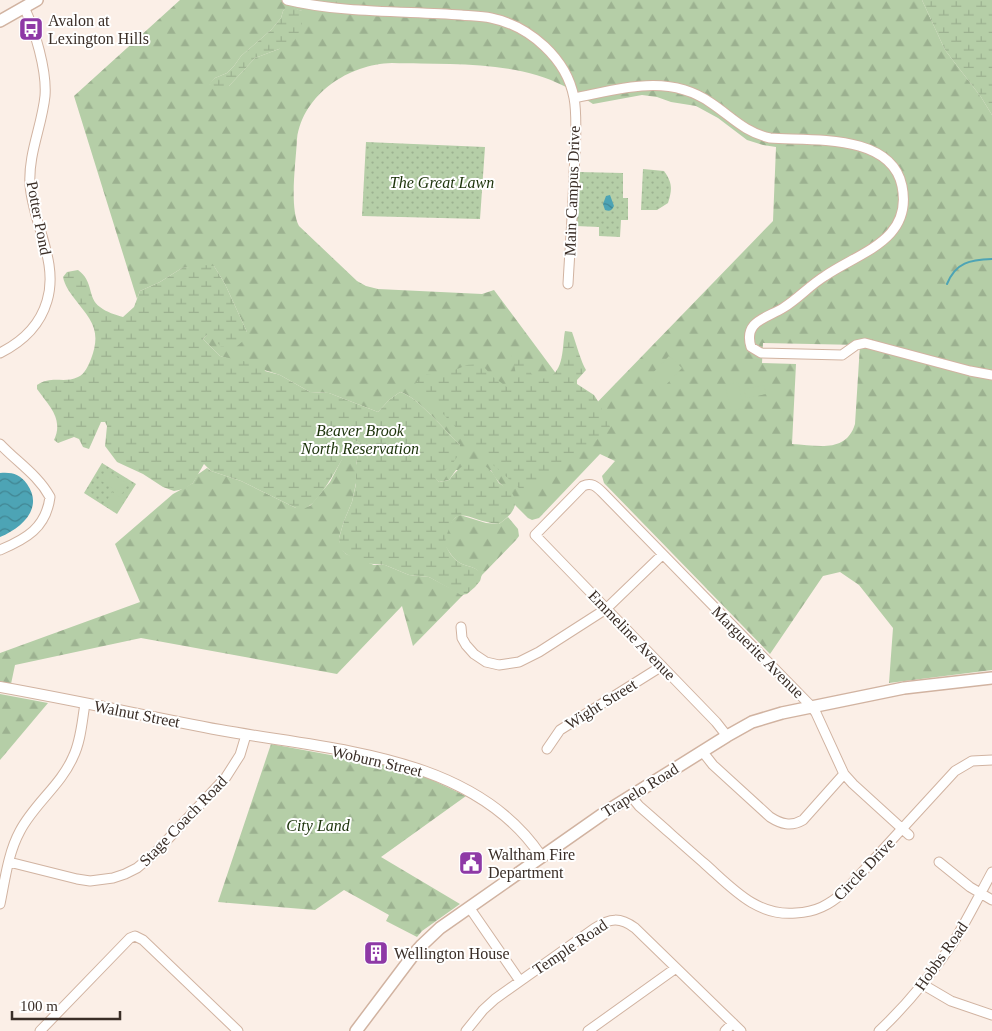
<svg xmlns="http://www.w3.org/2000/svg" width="992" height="1031" font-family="Georgia,serif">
  <defs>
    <pattern id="grass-dots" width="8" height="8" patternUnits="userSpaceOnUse" patternTransform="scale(1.25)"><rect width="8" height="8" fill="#b5cea7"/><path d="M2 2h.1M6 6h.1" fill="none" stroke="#9cb190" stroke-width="1.8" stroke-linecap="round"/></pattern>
    <pattern id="forest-firs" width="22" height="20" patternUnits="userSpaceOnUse" patternTransform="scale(1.25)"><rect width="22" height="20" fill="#b5cea7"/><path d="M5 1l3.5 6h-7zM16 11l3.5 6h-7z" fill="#9cb190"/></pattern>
    <pattern id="wetland-marsh" width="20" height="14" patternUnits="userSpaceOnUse" patternTransform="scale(1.25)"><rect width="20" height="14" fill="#b5cea7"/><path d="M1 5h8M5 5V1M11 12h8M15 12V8" fill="none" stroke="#9cb190"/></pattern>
    <pattern id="water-waves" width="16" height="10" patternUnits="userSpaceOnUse" patternTransform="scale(1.25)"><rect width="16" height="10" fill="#4da4b5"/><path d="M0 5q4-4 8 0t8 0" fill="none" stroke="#418693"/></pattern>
  </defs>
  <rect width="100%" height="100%" fill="#fbefe7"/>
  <!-- grass -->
  <path fill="url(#grass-dots)" d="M366,142l119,5 -5,72 -118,-3z
    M643,169l21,2c9,12 8,19 4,32l-11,7h-16z
    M578,172l45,1v25h5v22h-7l-1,17 -21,-1v-9l-23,-1z
    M102,463l34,21 -19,30 -33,-21z"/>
  <!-- forest -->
  <path fill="url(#forest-firs)" fill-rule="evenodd" d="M180,0h742l23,50 36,47 11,18v555l-103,13 4,-55 -34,-43 -19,-13 -17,4 -53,78 -166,-171 -2,-7 13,-15 -15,-7 -61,64 -7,2 -4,-2 -13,-13c0,-13 -10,-15 -17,-24 -3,-3 -5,-7 -7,-11h-35l-7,10 -10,2 -7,-6 28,-31c-13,-12 -44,-50 -60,-53l-11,8 -11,12 -49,-19 -19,-1 -30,-17 -60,-19 -17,-17 4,-4 40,-3 -22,-48 -11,-18 -32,2 -22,14 -20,9 -3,8 -63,-203zM288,7l14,4 -23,38 -24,9 -26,28 -20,-2 6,-6 12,-5 7,-7 7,-10 30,-26 10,-12 2,-7zM392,63c55,2 122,-3 172,23 10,5 19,12 29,18l49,-9 15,2 14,5 25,4 22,12 29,22 16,5 13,2 -3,74 -187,193 -92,-124 -12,4 -104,-5 -12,-3 -9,-5 -58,-55c-10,-19 -3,-64 -2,-87 6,-45 52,-75 95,-76zM763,343l97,2 -5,79c-9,30 -39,21 -63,20l4,-80 -34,-1z
    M354,440l6,3 -4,22v18l-4,19 -8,19 -5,17 2,11 5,5 28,11h11l24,10 20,2 32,17h3l-51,52 -11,-40 -65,68 -196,-36 -126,27 -4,19 -11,-2v-29l140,-51 -25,-58 58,-50 20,-11 4,-8 10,-7 4,3 30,10 55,27 14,-2 20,-24 13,-25z
    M460,515l26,8 13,1 9,-7 10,12 1,7 -3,4 -35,36v-2c-7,-9 -12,-6 -21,-11 -8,-5 -11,-12 -16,-19 3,-12 5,-25 16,-29z
    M0,694l48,9 -48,57z
    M271,744l119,22 36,11 40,19 -85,61 79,47 -38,27 -5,6 -31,-16 3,-6 -45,-25 -29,20 -97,-8z"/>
  <!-- wetland -->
  <path fill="url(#wetland-marsh)" d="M922,0h70v115l-11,-18 -36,-47z
    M288,6l14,5v16l-8,14 -15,8 -24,9 -26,28 -11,1 -10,-3 7,-6 12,-5 7,-7 7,-10 30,-26 10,-12 2,-7z
    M203,265l11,1 11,18 22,48 -3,8 -8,7h-15l-10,-12h-4l-4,4 17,17 41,9 3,1 1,5 15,4 30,17 19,1 49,19 11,-12 11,-8c16,3 47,41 60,53 1,14 -15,28 -27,31l6,6 10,-2c11,-15 25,-26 41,-10 4,3 6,9 9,13 4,3 9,5 12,9 11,13 -2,25 -12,32 -34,-3 -44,-26 -54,19 3,8 7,15 15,20 9,5 14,2 22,11l-2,7 -5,6 -8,7 -6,1 -32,-18 -20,-2 -24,-10 -23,-2 -16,-9 -6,-5 -1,-11 5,-17 8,-19 4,-18v-19l4,-22 -6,-3c-10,13 -34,66 -51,69 -2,0 -5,0 -7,-1l-55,-27 -30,-10 -7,-7 -11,19 -9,6 -10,2 -11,-4 -20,-13 -26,-12 -12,-16 2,-20 -2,-4h-4l-12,27 -6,-2 -4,-8 -5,-2 -16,6 -4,-3c10,-21 -5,-34 -17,-51v-4c15,-10 27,-1 41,-8 7,-3 10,-11 13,-18 11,-29 0,-39 -17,-61 -5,-7 -9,-12 -11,-21l4,-5 11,-2c16,11 9,28 22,37 6,5 16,8 23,10l11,-10 6,-16 20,-9 22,-14z
    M565,331l7,1c4,11 9,30 14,38l-9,10v4l17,11 7,11 2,11 6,6 1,5 -18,16 -22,13 -42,32h-8l-36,-32 -59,-62 -7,-4 -3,-7 8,-10 17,2 27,-11 10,-1 7,3 8,9 15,11 4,-1c9,-12 2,-20 0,-34l2,-1 6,1 6,14 10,12c3,0 9,1 12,0 18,-6 15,-33 18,-47z"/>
  <!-- pitch -->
  <path fill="#b5cea7" d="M669,356l13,12 -20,21 -13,-12z
    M738,382l6,26 -13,3 -6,-26z
    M764,385l2,9 -20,4 -2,-9z
    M106,470l22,14 -6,10 -22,-14z
    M112,492l13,8 -8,13 -13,-8z"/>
  <!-- water -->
  <path fill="url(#water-waves)" d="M610,195l4,11c-2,4 -4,6 -9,4l-2,-6 3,-8z
    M0,473c12,-1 20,1 27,11 17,24 -5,44 -27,53z"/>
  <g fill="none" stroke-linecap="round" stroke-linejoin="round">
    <!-- stream -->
    <path stroke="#4da4b5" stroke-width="2" d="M947,284c9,-22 23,-24 45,-25"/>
    <defs>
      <path id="minor" d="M287,0c54,13 117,11 174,15 9,1 20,1 30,3 39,8 76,41 83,80 4,21 1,54 0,76 -1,37 -4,73 -6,110
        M574,98c47,-9 94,-25 137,5 21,14 33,29 59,35 41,3 121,-5 132,48 11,54 -42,66 -77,90 -15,9 -27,23 -42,32 -16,10 -40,13 -32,39l10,6 81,2 14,-10 9,-2 105,28 22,4
        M0,353c22,-11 40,-28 47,-52 12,-39 -14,-77 -17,-116 -2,-31 12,-59 15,-89 2,-25 -10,-66 -21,-89
        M0,444c17,18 38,31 50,53 -4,31 -24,42 -50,53
        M461,627l1,11 4,7 8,9 12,8 13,3 20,-3 20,-10 67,-43 56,-54
        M727,736l-11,-14 -181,-187 48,-49c8,-4 13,0 19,6l209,214 5,7 28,61 9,10 56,51
        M547,749l13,-19 102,-64
        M702,751l11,14 57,52c11,7 21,10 33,3l41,-46
        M631,796l8,10c22,19 44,39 66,58 27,24 52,53 91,49 20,-1 33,-8 48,-21l111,-121 17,-10 20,-1
        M9,862l68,17 13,2 23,-3 12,-4 12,-6 18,-15 71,-76 14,-22 6,-20
        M939,862l31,25 22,13
        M0,904c5,-24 8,-51 20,-73 14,-27 41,-46 53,-74 8,-16 9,-36 12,-53
        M469,907l51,74
        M922,984l29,17 41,14
        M40,1031l90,-93 5,-2 8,4 95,91
        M466,1031l17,-21 12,-11 100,-71c15,-10 25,-11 40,0l106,103
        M588,1031l88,-63
        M725,1031l8,-8
        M879,1031c28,-26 52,-56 74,-88 14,-23 26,-47 39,-71"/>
      <path id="tertiary" d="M0,687c73,13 146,29 220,43 109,20 253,24 321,126"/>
      <path id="secondary" d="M0,21l37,-21
        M356,1031l58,-77 8,-9 18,-17 167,-117 120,-75 25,-14 30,-9 122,-25 88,-10"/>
    </defs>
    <!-- minor casing -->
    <use href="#minor" stroke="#d1b3a1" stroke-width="11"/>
    <!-- tertiary casing -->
    <use href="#tertiary" stroke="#d1b3a1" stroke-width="12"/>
    <!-- secondary casing -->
    <use href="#secondary" stroke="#d1b3a1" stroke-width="14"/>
    <!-- minor -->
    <use href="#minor" stroke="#fff" stroke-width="9"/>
    <!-- tertiary -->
    <use href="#tertiary" stroke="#fff" stroke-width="10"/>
    <!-- secondary -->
    <use href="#secondary" stroke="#fff" stroke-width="11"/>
  </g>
  <!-- icons -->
  <defs>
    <symbol id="bus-square" viewBox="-11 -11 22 22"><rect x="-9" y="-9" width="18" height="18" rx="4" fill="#8e39a6" stroke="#fff"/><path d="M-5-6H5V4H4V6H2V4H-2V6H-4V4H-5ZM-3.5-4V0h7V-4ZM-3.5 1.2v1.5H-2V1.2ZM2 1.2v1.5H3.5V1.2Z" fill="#fff"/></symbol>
    <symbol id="civic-square" viewBox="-11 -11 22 22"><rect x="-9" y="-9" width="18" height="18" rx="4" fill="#8e39a6" stroke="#fff"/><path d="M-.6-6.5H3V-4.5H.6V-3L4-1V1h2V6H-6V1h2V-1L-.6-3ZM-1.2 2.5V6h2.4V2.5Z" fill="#fff"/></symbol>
    <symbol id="building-square" viewBox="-11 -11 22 22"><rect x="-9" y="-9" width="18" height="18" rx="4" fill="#8e39a6" stroke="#fff"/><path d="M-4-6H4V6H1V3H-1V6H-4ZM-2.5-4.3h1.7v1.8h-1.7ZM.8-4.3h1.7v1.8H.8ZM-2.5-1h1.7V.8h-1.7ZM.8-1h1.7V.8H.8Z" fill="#fff"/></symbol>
  </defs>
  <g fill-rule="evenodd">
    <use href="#bus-square" x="17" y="15" width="28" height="28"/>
    <use href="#civic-square" x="457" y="849" width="28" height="28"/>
    <use href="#building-square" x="362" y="939" width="28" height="28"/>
  </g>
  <g text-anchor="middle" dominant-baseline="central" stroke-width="4" stroke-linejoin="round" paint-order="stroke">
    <!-- poi labels -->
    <g font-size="16" fill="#3a2e27" stroke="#fff" text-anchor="start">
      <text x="48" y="20">Avalon at<tspan x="48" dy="18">Lexington Hills</tspan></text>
      <text x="488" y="854">Waltham Fire<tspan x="488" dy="18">Department</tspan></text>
      <text x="394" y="953">Wellington House</text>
    </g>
    <!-- park labels -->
    <g font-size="16" font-style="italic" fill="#1b3209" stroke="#fff">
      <text x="442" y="182">The Great Lawn</text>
      <text x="360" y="430">Beaver Brook<tspan x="360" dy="18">North Reservation</tspan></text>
      <text x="318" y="825">City Land</text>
    </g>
    <!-- street labels -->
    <g font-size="16" fill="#3a2e27" stroke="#fff">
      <text transform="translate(572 191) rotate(-88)">Main Campus Drive</text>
      <text transform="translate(39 218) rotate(79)">Potter Pond</text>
      <text transform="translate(632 635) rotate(46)">Emmeline Avenue</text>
      <text transform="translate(758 652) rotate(45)">Marguerite Avenue</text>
      <text transform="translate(601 704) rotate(-32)">Wight Street</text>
      <text transform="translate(137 714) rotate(11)">Walnut Street</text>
      <text transform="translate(377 761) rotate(13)">Woburn Street</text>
      <text transform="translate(640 790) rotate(-32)">Trapelo Road</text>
      <text transform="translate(183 821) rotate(-46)">Stage Coach Road</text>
      <text transform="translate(864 869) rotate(-46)">Circle Drive</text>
      <text transform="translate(570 947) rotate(-34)">Temple Road</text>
      <text transform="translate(941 956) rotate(-55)">Hobbs Road</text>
    </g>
  </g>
  <!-- scale -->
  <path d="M12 1011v8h108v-8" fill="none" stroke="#3a2e27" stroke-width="2.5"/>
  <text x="20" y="1011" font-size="15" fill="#3a2e27" stroke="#ffffff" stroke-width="4" paint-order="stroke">100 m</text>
</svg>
